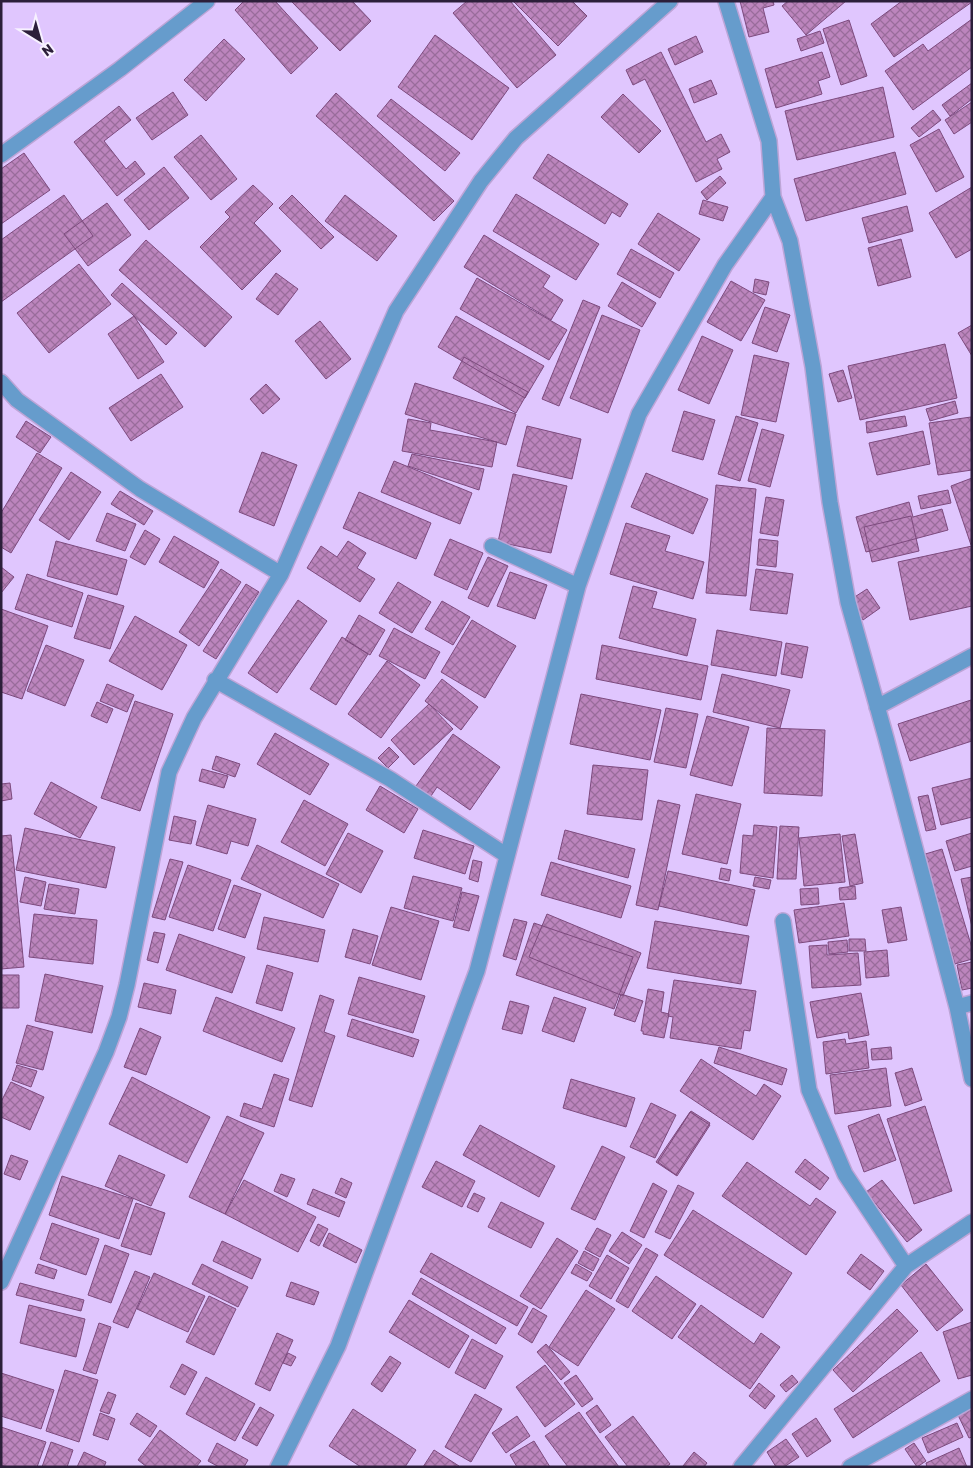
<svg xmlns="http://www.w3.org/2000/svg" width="973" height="1468" font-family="Rubik,sans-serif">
  <defs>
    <pattern id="building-cross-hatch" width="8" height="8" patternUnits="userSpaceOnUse" patternTransform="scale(1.25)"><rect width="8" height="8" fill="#bc85bd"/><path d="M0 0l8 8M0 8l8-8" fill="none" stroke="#996c9b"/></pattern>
  </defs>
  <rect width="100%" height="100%" fill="#e0c6fe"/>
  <!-- building -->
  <path fill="url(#building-cross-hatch)" stroke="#7d4a7e" d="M244,1h31l43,47 -27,26 -56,-64z
    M291,1h61l19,20 -31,30z
    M467,1h43l46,54 -39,33 -64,-75z
    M513,1h59l15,15 -29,30z
    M740,1h33l1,4 -11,3 6,24 -20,5z
    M788,1h58l-40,34 -24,-29z
    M902,1h70v1l-78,55 -23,-33z
    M972,19v48l-59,43 -28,-39 38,-27 5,7z
    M849,20l18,56 -26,9 -18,-56z
    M820,31l4,12 -23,8 -4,-12z
    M435,35l74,53 -37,52 -74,-53z
    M696,36l7,16 -28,13 -7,-16z
    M224,39l21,20 -39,42 -22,-21z
    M661,52l45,90 15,-8 9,18 -13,7 5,10 -26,13 -51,-103 -12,6 -7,-15z
    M822,52l8,25 -12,4 4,13 -46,14 -11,-39z
    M711,80l6,14 -23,9 -5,-14z
    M972,83v16l-22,17 -8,-11z
    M883,87l11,50 -97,23 -12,-49z
    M173,92l15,23 -36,25 -16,-22z
    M336,93l118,108 -20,20 -118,-105z
    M623,94l38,37 -22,22 -38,-36z
    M391,99l69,54 -15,18 -68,-55z
    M972,102v20l-18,12 -9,-14z
    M119,106l12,14 -27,21 22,28 9,-8 10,13 -28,22 -43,-54z
    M933,110l8,10 -22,17 -8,-9z
    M939,129l25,48 -28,15 -26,-47z
    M201,135l36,44 -26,21 -37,-43z
    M895,152l11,42 -100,27 -12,-42z
    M24,153l26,37 -49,34v-55z
    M548,154l80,50 -8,13 -8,-5 -7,12 -72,-46z
    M164,167l25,31 -40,32 -25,-30z
    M720,176l6,7 -19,17 -6,-8z
    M253,185l20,19 -19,19 27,28 -39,39 -42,-43 30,-30 -5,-5z
    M972,187v62l-16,9 -27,-45z
    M516,194l83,50 -23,36 -83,-49z
    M64,195l29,41 -92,66v-62z
    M292,195l42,42 -13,12 -42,-41z
    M345,195l52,41 -20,25 -52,-40z
    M703,200l25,7 -5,14 -24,-7z
    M107,203l24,32 -43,31 -24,-32z
    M907,206l6,25 -44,12 -7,-25z
    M658,213l42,26 -21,32 -41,-27z
    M484,235l66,41 -7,11 20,13 -12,20 -87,-53z
    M901,239l10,38 -33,9 -10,-38z
    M146,240l86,77 -27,30 -86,-77z
    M631,249l43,24 -14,25 -43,-24z
    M79,264l32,40 -62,49 -32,-40z
    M276,273l22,16 -20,26 -22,-16z
    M477,278l90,52 -18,30 -89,-51z
    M755,279l14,3 -3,13 -13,-3z
    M731,281l34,19 -24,41 -34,-19z
    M622,282l34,21 -14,24 -34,-21z
    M122,283l55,50 -11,12 -55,-50z
    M583,300l17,7 -41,99 -17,-7z
    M765,307l25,8 -13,37 -25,-9z
    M602,315l38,15 -32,83 -38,-15z
    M134,316l30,46 -26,17 -30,-45z
    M456,316l88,50 -19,32 -87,-51z
    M320,321l31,38 -25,20 -31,-38z
    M972,325v31l-14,-23z
    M702,336l31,14 -24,54 -31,-14z
    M945,344l12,54 -97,22 -12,-54z
    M754,355l35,8 -13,59 -35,-7z
    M464,357l64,35 -12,21 -63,-35z
    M843,370l9,28 -14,4 -9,-28z
    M161,374l22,33 -52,34 -22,-33z
    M415,383l101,31 -10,31 -101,-31z
    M266,384l14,15 -17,15 -13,-15z
    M955,401l3,12 -28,8 -4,-12z
    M684,411l31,9 -12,40 -31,-9z
    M736,416l22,7 -18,58 -22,-7z
    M905,416l2,10 -40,7 -1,-11z
    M971,417l1,53 -34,5 -9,-52z
    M408,419l23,4 -1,7 67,12 -5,25 -90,-16z
    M26,421l25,16 -11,16 -24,-16z
    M527,426l54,13 -9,40 -55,-13z
    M762,429l22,6 -14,52 -22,-6z
    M923,431l7,33 -53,11 -8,-32z
    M262,452l35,13 -23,61 -35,-14z
    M37,453l25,15 -51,85 -10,-6v-34z
    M412,454l72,15 -5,21 -71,-24z
    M394,461l78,32 -12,31 -79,-32z
    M71,472l30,20 -32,48 -30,-20z
    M646,473l62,26 -15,35 -62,-27z
    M513,474l54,12 -16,67 -53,-11z
    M972,478v67h-1l-20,-59z
    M716,485l40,4 -10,107 -40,-3z
    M948,490l3,13 -30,6 -3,-13z
    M120,491l33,20 -9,14 -33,-21z
    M359,492l72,31 -15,36 -73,-31z
    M766,497l18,3 -6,36 -18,-3z
    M909,502l4,15 29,-8 6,21 -82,22 -10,-35z
    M107,513l29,11 -11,27 -29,-10z
    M911,516l8,35 -47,11 -8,-35z
    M626,523l44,13 -5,15 39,11 -11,37 -83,-25z
    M145,530l15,9 -15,26 -15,-8z
    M174,536l45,26 -15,26 -45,-26z
    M450,539l33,14 -16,37 -33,-15z
    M759,539l19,2 -2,26 -19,-2z
    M56,541l71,19 -10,35 -70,-19z
    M348,541l18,12 -9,15 18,11 -15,23 -53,-34 14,-22 16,11z
    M972,546v60l-62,14 -12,-58z
    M488,557l20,9 -20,41 -20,-9z
    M1,567l13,10 -13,16z
    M221,569l20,13 -42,64 -20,-14z
    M756,569l37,5 -6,40 -37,-4z
    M510,572l37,13 -12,34 -38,-13z
    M27,574l56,19 -11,34 -57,-18z
    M398,582l33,20 -19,31 -33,-20z
    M246,584l13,8 -43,67 -13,-8z
    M633,586l24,6 -5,16 44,11 -9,37 -68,-18z
    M867,589l13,19 -17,12 -13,-20z
    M88,595l36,11 -14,43 -36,-11z
    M298,600l29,21 -50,72 -29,-20z
    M442,601l28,16 -17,28 -28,-16z
    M1,609l47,17 -26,73 -21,-7z
    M359,615l26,15 -15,25 -25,-15z
    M135,616l52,29 -25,45 -53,-29z
    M472,620l44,26 -31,52 -44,-26z
    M394,628l46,24 -15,27 -46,-23z
    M717,630l65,12 -6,34 -65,-11z
    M342,637l26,17 -32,51 -26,-16z
    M786,643l22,4 -6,31 -21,-4z
    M46,645l38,15 -19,46 -38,-15z
    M602,645l106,21 -7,34 -105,-21z
    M387,661l33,24 -39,53 -33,-24z
    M722,674l68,16 -10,38 -67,-16z
    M442,679l36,28 -17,23 -36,-29z
    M107,684l27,11 -7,17 -27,-11z
    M581,694l80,16 -11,50 -80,-16z
    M971,700l1,41 -62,20 -12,-37z
    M135,701l38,13 -33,97 -39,-13z
    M97,702l16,7 -6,14 -16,-7z
    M429,704l24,25 -39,36 -23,-25z
    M666,708l32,6 -12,54 -32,-6z
    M707,716l42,11 -17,59 -42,-11z
    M767,728l58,2 -3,66 -58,-3z
    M275,733l54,31 -19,31 -53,-31z
    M453,734l47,33 -30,43 -33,-23 -6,9 -15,-10z
    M389,747l10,10 -11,11 -10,-10z
    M216,756l24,8 -5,13 -23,-8z
    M593,765l55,5 -6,50 -55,-6z
    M202,769l26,7 -4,12 -25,-7z
    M972,778v39l-31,8 -9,-37z
    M51,782l46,25 -17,31 -46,-24z
    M10,783l2,16 -11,2v-17z
    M380,786l38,23 -14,24 -38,-23z
    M696,794l45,10 -14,60 -45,-10z
    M928,795l8,34 -10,2 -8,-34z
    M304,800l44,24 -23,42 -44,-24z
    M658,800l22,5 -22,105 -22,-5z
    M208,805l48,14 -8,27 -17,-5 -4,13 -31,-9z
    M174,816l22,5 -5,23 -22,-4z
    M754,825l23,2 -4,51 -33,-5 3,-38 10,1z
    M780,826l19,1 -3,52h-19z
    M25,828l90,19 -9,41 -90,-18z
    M423,830l51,16 -9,28 -51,-16z
    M565,830l70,19 -7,29 -70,-19z
    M348,833l35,18 -22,42 -35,-19z
    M972,833v33l-17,5 -9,-30z
    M840,834l5,48 -41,4 -5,-48z
    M855,834l8,49 -13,3 -8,-50z
    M11,835l13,132 -23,2v-133z
    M257,845l82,39 -16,34 -82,-39z
    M942,849l30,99v11l-17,5 -33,-109z
    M170,859l13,3 -18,58 -13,-3z
    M473,860l9,2 -4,20 -9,-3z
    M551,862l80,24 -10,32 -80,-23z
    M188,865l43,15 -18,51 -44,-14z
    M721,868l10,2 -2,11 -10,-2z
    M668,871l87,19 -8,36 -88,-20z
    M413,876l49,12 -9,33 -49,-13z
    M25,877l21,5 -5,24 -21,-4z
    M755,877l16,3 -2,9 -16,-3z
    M972,877v50l-11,-48z
    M49,884l30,5 -4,25 -31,-5z
    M234,885l27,9 -16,44 -27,-9z
    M855,886l1,13 -16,1 -1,-12z
    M818,888l1,16 -18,1 -1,-16z
    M462,892l17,4 -10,35 -16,-4z
    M844,903l5,33 -50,7 -5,-33z
    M391,907l48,14 -18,59 -49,-15z
    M901,907l6,33 -19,3 -6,-33z
    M34,914l63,6 -4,44 -64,-7z
    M547,914l94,39 -18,43 -94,-39z
    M264,917l61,13 -7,32 -61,-13z
    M514,919l13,3 -11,38 -13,-4z
    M655,921l94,15 -8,48 -94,-16z
    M534,923l99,34 -19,52 -98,-34z
    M353,929l25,7 -8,28 -25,-7z
    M154,932l11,2 -7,29 -11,-3z
    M179,934l66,23 -13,36 -66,-23z
    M849,939h16l1,12h-17z
    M847,940l1,12 -19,2 -1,-12z
    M827,945v10l31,-2 3,32 -49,3 -3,-42z
    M887,950l2,26 -23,2 -2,-26z
    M972,962v26l-10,2 -5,-25z
    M267,965l26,8 -11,38 -26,-8z
    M45,974l58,12 -11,47 -57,-12z
    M1,975h18v33h-18z
    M359,977l66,19 -12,37 -65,-19z
    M674,980l82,11 -6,40 -6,-1 -3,19 -71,-11 3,-21 -5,-1z
    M144,983l32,7 -5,24 -33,-7z
    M648,989l16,3 -3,20 8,2 -5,24 -21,-4v-3h-2z
    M861,993l8,42 -20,4 -1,-7 -31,6 -7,-36z
    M621,994l22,7 -8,21 -21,-7z
    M320,995l14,5 -10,32 11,4 -23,71 -23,-7z
    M216,997l79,31 -13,34 -79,-31z
    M554,997l32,11 -12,34 -32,-11z
    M510,1001l19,5 -7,28 -20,-5z
    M352,1019l67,21 -6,17 -66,-21z
    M27,1025l26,7 -10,38 -27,-7z
    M140,1028l21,9 -15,38 -22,-8z
    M845,1039l1,5 20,-3 3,27 -43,6 -3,-32z
    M719,1047l68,22 -5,16 -68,-22z
    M891,1047l1,12 -20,1 -1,-11z
    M701,1059l55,37 8,-12 17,12 -28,44 -73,-49z
    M17,1065l20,6 -6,16 -19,-7z
    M886,1068l5,38 -56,8 -5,-39z
    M912,1068l10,32 -17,6 -10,-33z
    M274,1074l15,5 -15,48 -34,-11 4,-13 18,6z
    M132,1077l78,40 -23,46 -78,-39z
    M571,1079l64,19 -9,29 -63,-19z
    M11,1082l33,15 -14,33 -29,-13v-15z
    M651,1103l25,12 -21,43 -25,-11z
    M925,1106l27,85 -38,13 -27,-85z
    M691,1111l19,12 -34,52 -18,-13z
    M690,1112l20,13 -33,51 -21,-14z
    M879,1114l17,46 -32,12 -16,-46z
    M227,1116l37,17 -39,81 -36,-17z
    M480,1125l75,41 -16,31 -76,-42z
    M602,1146l23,11 -30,63 -24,-11z
    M11,1155l17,6 -8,19 -16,-6z
    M119,1155l46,20 -14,31 -46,-20z
    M805,1159l24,19 -9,12 -25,-18z
    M436,1161l39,20 -13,26 -40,-20z
    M747,1162l63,44 6,-8 20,14 -30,43 -84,-59z
    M281,1174l14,5 -8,18 -13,-6z
    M62,1176l71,23 -14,40 -70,-24z
    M341,1178l11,5 -6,15 -11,-5z
    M244,1180l72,37 -18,35 -73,-38z
    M882,1180l40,50 -15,12 -41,-50z
    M653,1183l14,8 -23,47 -14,-7z
    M678,1185l16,8 -24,46 -15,-7z
    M313,1189l32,13 -6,15 -32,-13z
    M474,1193l11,5 -7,14 -11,-5z
    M501,1202l43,21 -13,25 -43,-21z
    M136,1203l29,10 -14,42 -30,-9z
    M693,1210l99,63 -29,45 -99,-63z
    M52,1223l47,16 -13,36 -46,-16z
    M318,1224l10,5 -9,17 -9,-5z
    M597,1228l14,7 -11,22 -15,-8z
    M622,1232l20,13 -13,19 -20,-13z
    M329,1233l33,17 -6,13 -33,-17z
    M557,1238l21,13 -37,58 -21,-13z
    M222,1241l39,18 -9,20 -39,-18z
    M105,1245l24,9 -18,49 -23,-8z
    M646,1248l12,7 -30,53 -12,-7z
    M584,1251l15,8 -6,12 -15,-8z
    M431,1253l97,54 -11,19 -97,-54z
    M861,1254l23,17 -14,19 -23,-17z
    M607,1255l22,13 -18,31 -22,-13z
    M38,1264l19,6 -3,9 -19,-6z
    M202,1264l46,23 -10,20 -46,-23z
    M576,1264l16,9 -5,8 -16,-8z
    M926,1264l37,46 -26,21 -36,-46z
    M135,1271l15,6 -22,51 -15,-6z
    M154,1273l51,23 -17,36 -51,-23z
    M656,1276l40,28 -24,35 -40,-28z
    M421,1278l85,50 -10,16 -84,-50z
    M291,1282l28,10 -5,13 -28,-9z
    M20,1283l64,17 -3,11 -65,-16z
    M586,1290l29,19 -37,57 -29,-19z
    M209,1296l27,13 -22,46 -28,-13z
    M409,1300l60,36 -20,32 -60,-36z
    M29,1305l56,14 -9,38 -56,-14z
    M701,1305l53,39 7,-11 19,14 -30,42 -72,-52z
    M533,1308l14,8 -15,27 -14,-9z
    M897,1309l21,22 -65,61 -20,-22z
    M972,1322v53l-14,4 -15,-47z
    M99,1323l12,4 -15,47 -13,-4z
    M277,1333l16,7 -23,51 -15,-7z
    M472,1339l31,17 -18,33 -30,-16z
    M546,1344l24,28 -9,8 -24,-28z
    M921,1352l19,29 -87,57 -19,-29z
    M288,1353l8,4 -5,9 -8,-3z
    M390,1356l11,7 -19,29 -11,-8z
    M182,1364l15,8 -12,23 -15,-8z
    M545,1365l30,39 -30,23 -29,-40z
    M65,1370l33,10 -19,62 -33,-11z
    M1,1373l53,17 -13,39 -40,-13z
    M576,1375l17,24 -11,8 -18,-24z
    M792,1375l6,7 -12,10 -6,-7z
    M206,1377l49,27 -20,37 -49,-27z
    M759,1383l16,13 -10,13 -16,-13z
    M108,1392l8,3 -7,19 -9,-3z
    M475,1394l27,15 -31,53 -26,-15z
    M597,1405l14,20 -11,8 -14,-20z
    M260,1407l14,8 -17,31 -15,-8z
    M353,1409l63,41 -11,17h-44l-32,-21z
    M972,1409v28l-3,1 -11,-23z
    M579,1412l40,55h-51l-23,-31z
    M100,1413l15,6 -7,21 -15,-5z
    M137,1413l20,13 -7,11 -20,-13z
    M517,1416l13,20 -24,17 -14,-20z
    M633,1416l37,48 -4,3h-38l-23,-30z
    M816,1418l15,23 -24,16 -15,-23z
    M957,1423l6,14 -35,16 -6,-15z
    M1,1427l45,15 -9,25h-29l-7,-2z
    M160,1430l41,31 -5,6h-49l-9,-7z
    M786,1439l13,18 -15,10h-8l-9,-15z
    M534,1441l16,26h-33l-7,-12z
    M51,1442l22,8 -6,17h-25z
    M217,1443l31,17 -4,7h-25l-11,-6z
    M914,1443l12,18 -9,6 -12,-18z
    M959,1448l8,19h-40l-1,-4z
    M434,1450l25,16v1h-36z
    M84,1452l22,10 -2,5h-27z
    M694,1452l13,11 -3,4h-20l-1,-1z"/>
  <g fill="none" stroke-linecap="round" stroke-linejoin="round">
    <defs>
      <path id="street" d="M726,1l43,140 4,56 17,44 23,126 17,135 18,100 38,136 71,269 15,72
        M1,155l119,-86 87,-68
        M1,382l16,18 123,89 141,85
        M492,546l86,40
        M215,680l175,99 116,76
        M877,707l95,-51
        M783,921l26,169 36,84 61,92
        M957,1007l15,-4
        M1,1282l105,-230 13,-35 8,-32 42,-213 25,-54 87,-144 115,-263 85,-130 35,-43 154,-137
        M278,1467l60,-121 139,-375 101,-385 61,-172 86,-149 48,-68
        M741,1467l165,-201 66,-44
        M850,1467l122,-68"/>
    </defs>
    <!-- street casing -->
    <use href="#street" stroke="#bca5d7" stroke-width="18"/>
    <!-- street -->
    <use href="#street" stroke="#669ccc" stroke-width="15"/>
  </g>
  <!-- border -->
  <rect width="973" height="1468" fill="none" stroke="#2c1f3a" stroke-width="5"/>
  <!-- north arrow -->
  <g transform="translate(40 40) rotate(143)" stroke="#f7f1ff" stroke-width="4" paint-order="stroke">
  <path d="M0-4L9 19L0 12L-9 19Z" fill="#2c1f3a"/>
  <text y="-8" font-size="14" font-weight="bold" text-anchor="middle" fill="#2c1f3a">N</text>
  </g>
</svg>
